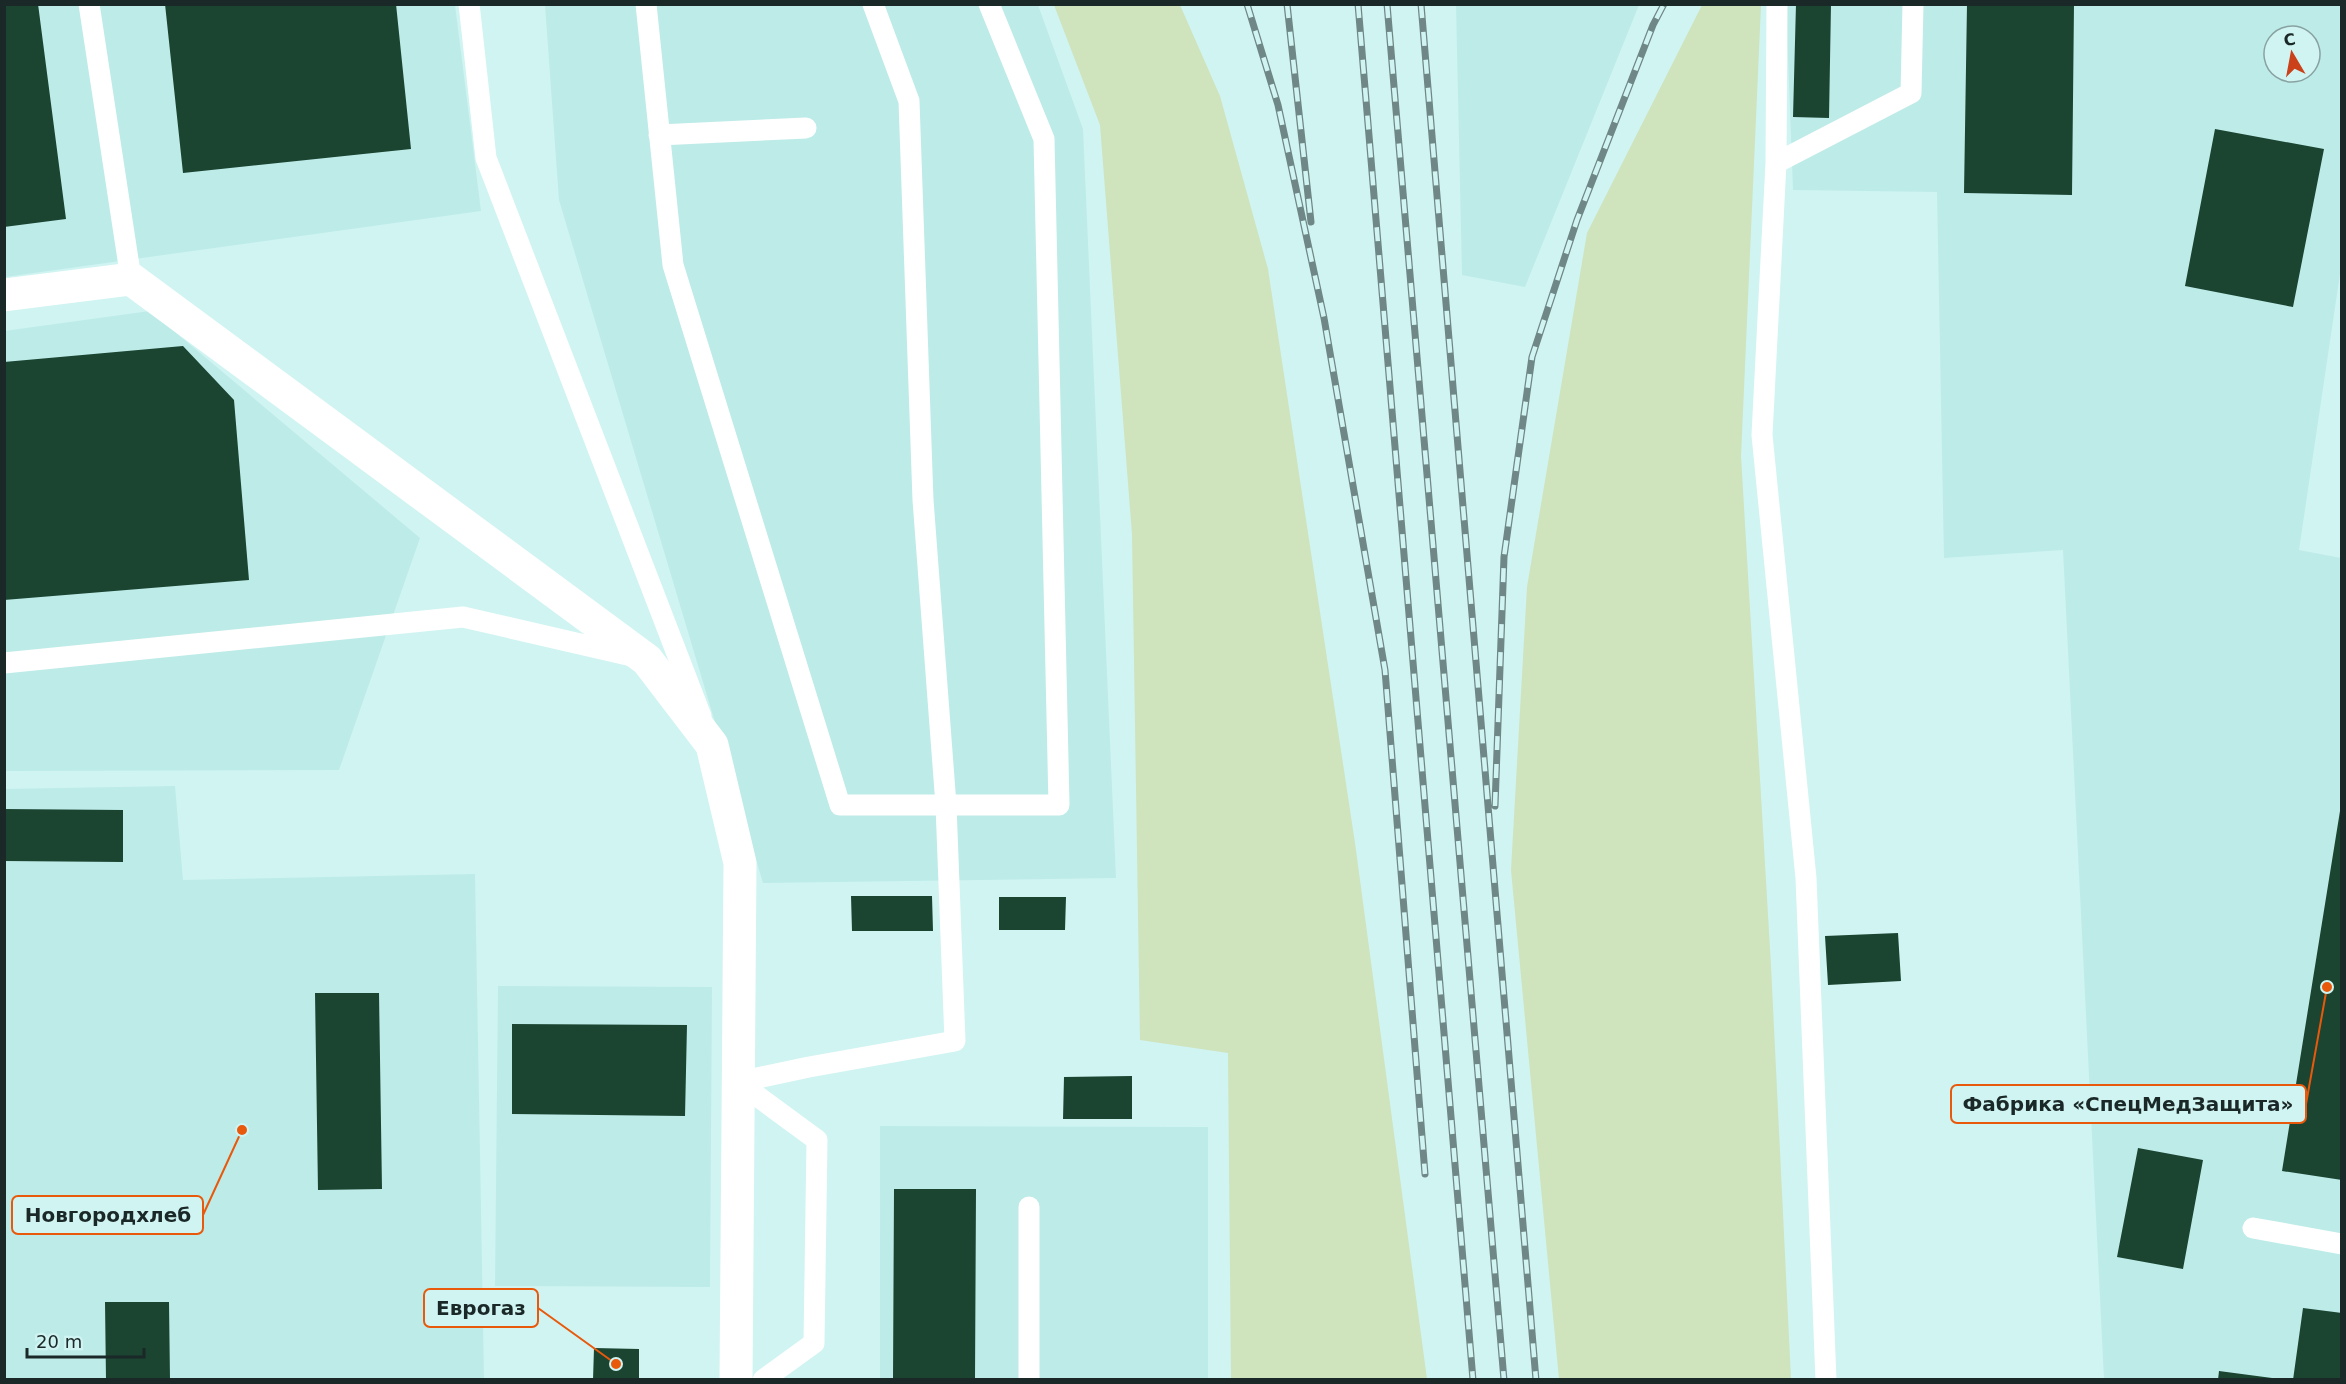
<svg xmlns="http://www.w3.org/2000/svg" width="2346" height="1384" font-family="'DejaVu Sans',sans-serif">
  <rect width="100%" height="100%" fill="#d0f4f2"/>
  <!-- built -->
  <path fill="#bdebe8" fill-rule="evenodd" d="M4,5h451l26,206 -476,66z
    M545,5h493l45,124 33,749 -353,5 -204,-683z
    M1456,5h183l-114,282 -63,-12z
    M1786,5h555v262l-42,283 42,8v821h-237l-41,-829 -119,8 -7,-366 -144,-2zM2274,36h36v36h-36z
    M150,311l270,227 -81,232 -334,1 -1,-440z
    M175,786l8,94 292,-6 9,505h-479l-1,-590z
    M498,986l214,1 -2,300 -215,-1z
    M880,1126l328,1v252l-328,1z"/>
  <!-- green -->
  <path fill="#cfe3bc" d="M1054,5h126l40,91 48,173 87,574 72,536h-196l-3,-326 -88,-13 -8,-506 -32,-409z
    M1702,5h59l-20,451 30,510 20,413h-232l-48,-509 16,-283 60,-354z"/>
  <!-- building -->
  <path fill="#1b4431" d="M4,4h34l28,215 -62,8z
    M165,4h231l15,145 -228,24z
    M1796,4h35l-2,114 -36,-1z
    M1967,4h107l-2,191 -108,-2z
    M2215,129l109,20 -31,158 -108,-21z
    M183,346l51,54 15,180 -245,20v-238z
    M4,809l119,1v52l-119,-1z
    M2340,811h2v369l-60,-9z
    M851,896h81l1,35h-81z
    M999,897h67l-1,33h-66z
    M1898,933l3,48 -73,4 -3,-49z
    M315,993h64l3,196 -64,1z
    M512,1024l175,1 -2,91 -173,-2z
    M1132,1076v43h-69l1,-42z
    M2138,1148l65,12 -20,109 -66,-12z
    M894,1189h82l-1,191h-82z
    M105,1302h64l1,78h-64z
    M2303,1308l39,5v67h-49z
    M594,1348l45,1v31h-46z
    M2219,1371l53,7v2h-54z"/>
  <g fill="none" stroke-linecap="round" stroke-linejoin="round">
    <!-- lane -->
    <path stroke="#fff" stroke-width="21" d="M89,4l42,275
      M469,4l17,154 215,558
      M646,4l27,261 167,540h219l-15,-666 -55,-135
      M659,135l147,-7
      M1776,163l1,-159
      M4,663l459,-46 169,39
      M738,1082l71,-15 146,-26 -9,-236 -23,-305 -14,-399 -36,-97
      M738,1082l79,58 -3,203 -51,37
      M2253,1228l89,16
      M1029,1380v-173
      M1826,1380l-20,-502 -44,-443 14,-272 135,-70 2,-89"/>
    <!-- street -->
    <path stroke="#fff" stroke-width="33" d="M4,295l127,-16 516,381 65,85 28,118 -4,517"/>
    <defs>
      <path id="rail" d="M1247,4l31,101 46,213 61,352 40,504
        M1287,4l24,218
        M1358,4l115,1376
        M1387,4l117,1376
        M1421,4l115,1376
        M1495,806l9,-249 28,-200 45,-137 76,-195 11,-21"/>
    </defs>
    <!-- rail casing -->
    <use href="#rail" stroke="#6f8786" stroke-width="7"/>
    <!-- rail -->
    <use href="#rail" stroke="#d0f4f2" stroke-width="4.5" stroke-dasharray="14" stroke-linecap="butt"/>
  </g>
  <!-- callouts -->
  <path fill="none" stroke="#e8590c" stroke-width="2" d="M2327 987L2306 1104M242 1130L203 1215M616 1364L538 1308"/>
  <g fill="#e8590c" stroke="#d0f4f2" stroke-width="2">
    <circle cx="2327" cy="987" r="6"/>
    <circle cx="242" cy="1130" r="6"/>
    <circle cx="616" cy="1364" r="6"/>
  </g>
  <g fill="#d0f4f2" stroke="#e8590c" stroke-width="2">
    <rect x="1951" y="1085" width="355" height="38" rx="6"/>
    <rect x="12" y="1196" width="191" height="38" rx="6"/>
    <rect x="424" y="1289" width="114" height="38" rx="6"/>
  </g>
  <g font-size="20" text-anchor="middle" font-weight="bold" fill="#1b2828">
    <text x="2128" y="1111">Фабрика «СпецМедЗащита»</text>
    <text x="108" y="1222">Новгородхлеб</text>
    <text x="481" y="1315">Еврогаз</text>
  </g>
  <!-- border -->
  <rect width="2346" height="1384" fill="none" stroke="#1b2828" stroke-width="12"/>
  <!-- north arrow -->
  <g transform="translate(2292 54) rotate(350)"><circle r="28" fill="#d0f4f2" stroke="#88a2a1" stroke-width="1.5"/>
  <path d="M0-4.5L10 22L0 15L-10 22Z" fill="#ca411a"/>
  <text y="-9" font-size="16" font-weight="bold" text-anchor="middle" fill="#1b2828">С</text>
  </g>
  <!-- scale -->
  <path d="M27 1348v9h117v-9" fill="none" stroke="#1b2828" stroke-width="3"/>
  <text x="36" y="1348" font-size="18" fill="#1b2828" stroke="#d0f4f2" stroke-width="4.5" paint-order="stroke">20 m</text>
</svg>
